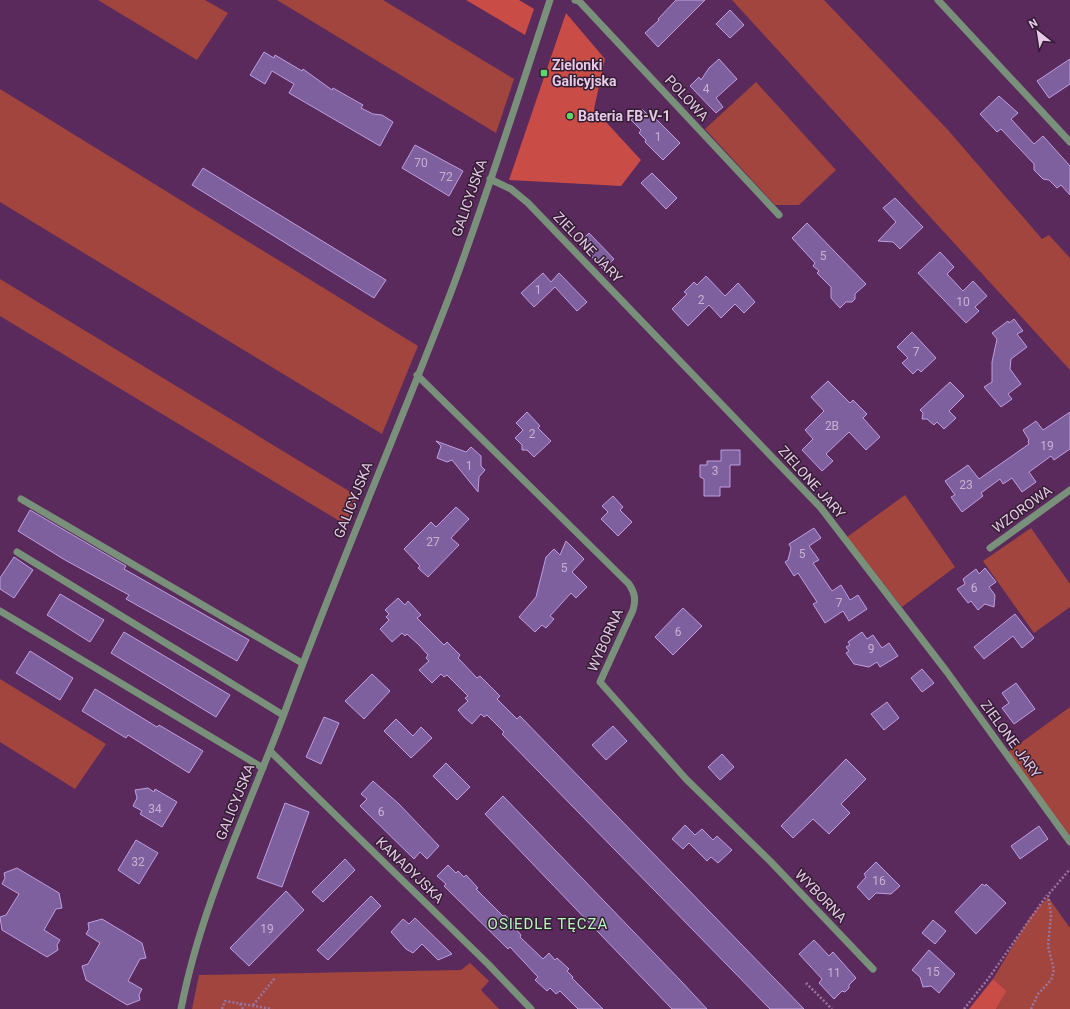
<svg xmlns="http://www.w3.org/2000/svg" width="1070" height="1009" font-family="Roboto,sans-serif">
  <rect width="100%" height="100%" fill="#592a5b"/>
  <!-- green -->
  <path fill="#a2453f" d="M98,0h107l23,13 -31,47z
    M277,0h106l131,79 -18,54z
    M732,0h92l124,130 94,109 7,-4 21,23v112z
    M756,82l80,88 -37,35h-24l-70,-76z
    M0,89l418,257 -36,88 -382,-232z
    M0,279l357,217 -11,29 -346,-209z
    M905,495l50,72 -53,40 -55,-70z
    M1031,528l39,56v23l-36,26 -51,-72z
    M0,679l106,65 -31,45 -75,-47z
    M1070,707v130l-62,-85z
    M1048,897l22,31v81h-74l11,-18 -14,-12 37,-62z
    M470,963l19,18 -8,9 18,19h-307l7,-34 262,-5z"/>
  <!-- forest -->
  <path fill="#c94c46" d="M466,0h53l15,9 -9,26z
    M566,13l39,46 -11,50 47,51 -20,26 -112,-6z
    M993,979l14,12 -11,18h-27z"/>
  <!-- building -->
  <path fill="#7d609d" stroke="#bf9fe1" d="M676,0h29l-47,47 -13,-14 14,-13 -1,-1z
    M730,10l14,15 -14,13 -14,-14z
    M264,52l10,6 1,-3 27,16 1,-2 29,21 1,-2 30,17 -2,3 12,6 9,1 11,7 -13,24 -91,-53 5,-9 -22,-13 -7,13 -15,-9z
    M719,59l18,20 -21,19 7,9 -7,6 -26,-27 9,-9 2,3 8,-12z
    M1070,59v25l-21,14 -12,-17z
    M999,96l19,17 -7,6 23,25 9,-8 27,30v29l-9,-10 -4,3 -8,-8 -6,-1 -9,-9v-6l-33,-35 -4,3 -17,-18z
    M642,109l10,10 2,-2 26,26 -17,17 -18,-18 1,-2 -7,-7 2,-3 -10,-10z
    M415,145l48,26 -14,25 -47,-28z
    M203,168l183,112 -12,18 -182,-113z
    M652,173l25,25 -11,11 -25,-26z
    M895,198l28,29 -23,22 -7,-7 -15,-1 18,-19 -13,-14z
    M807,223l59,61 -11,10v5l-3,3h-6l-6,6 -9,-10v-11l-14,-14 2,-2 -6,-5 2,-3 -23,-25z
    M589,233l25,26 -11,10 -24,-26z
    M940,252l14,15 -7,7 16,17 10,-10 14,15 -12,11 4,4 -13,12 -48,-50z
    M543,273l8,9 8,-9 28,29 -10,9 -22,-24 -21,20 -13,-14z
    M706,276l19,20 13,-13 17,19 -11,11 -9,-9 -14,14 -12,-13 -21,21 -16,-17 15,-15 -3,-2 10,-10 3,3z
    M1014,319l9,12 -6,3 10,13 -16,12 -1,10 11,15 -13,10 4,5 -11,8 -17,-20 8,-5v-20l5,-23 -5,-6 16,-12 1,2z
    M912,332l24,26 -15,14 -3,-3 -5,5 -11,-11 6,-5 -11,-11z
    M828,381l22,22 3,-3 14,14 -4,4 17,19 -14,13 -17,-18 -23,22 7,7 -11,10 -20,-21 11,-11 -8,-9 19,-19 -13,-14z
    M950,382l14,14 -15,15 7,7 -12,11 -7,-7 -3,3 -7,-6h-5l1,-6 -3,-3z
    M527,412l13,14 -2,2 13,13 -17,16 -7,-7h-5v-5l-7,-7 8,-8 -7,-7z
    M1070,412v37l-16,11 -3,-4 -22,16 7,10 -14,10 -10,-14 -9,6 -3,-5 -19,14 2,3 -21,16 -11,-15 4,-2 -10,-14 23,-16 11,14 50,-35 -1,-3 1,-1 -6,-10 13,-9 7,9z
    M436,441l30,11 5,-5 10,9v10l4,4 -6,7 -1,15 -26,-32 -5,2 -10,-4 4,-12z
    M721,450h19v15h-10v22h-10v9h-16v-17l-4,-2v-12h7v-4h14z
    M613,496l10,11 -3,3 12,12 -14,14 -17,-17 7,-7 -6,-6z
    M456,507l13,12 -18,19 8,7 -31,32 -10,-9 2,-2 -16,-17 27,-27 5,5z
    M30,510l96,56 -2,3 125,71 -12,21 -111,-62 3,-4 -64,-35 -47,-29z
    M814,528l7,10 -12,8 10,14 -6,3 19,28 9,-6 9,15 8,-5 9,14 -18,12 -6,-10 -18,12 -12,-19 4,-2 -19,-29 -4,3 -9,-14 3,-2 3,-12 -2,-4z
    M566,541l18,18 -12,13 15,15 -11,11 -5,-5 -21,23 4,3 -8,9 -4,-3 -7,7 -16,-15 17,-20 10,-40 8,-8 6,6z
    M14,557l19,13 -19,28 -14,-9v-11z
    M985,568l11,14 -7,5 6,8 -1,12 -9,-3 -7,6 -7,-9 -3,2 -11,-14 8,-5 -2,-5 13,-10 3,5z
    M60,594l44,26 -14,22 -43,-27z
    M398,598l7,7 3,-4 13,14 -4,3 27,27 3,-3 13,13 -2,3 19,20 3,-2 20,20 -3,3 20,20 3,-3 284,293h-34l-268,-275 2,-2 -17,-17 -3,2 -3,-3 -9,10 -8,-7 -6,-7 10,-9 -3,-3 3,-2 -21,-21 -3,2 -3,-3 -9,9 -13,-13 10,-9 -3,-3 2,-3 -9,-10 -12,-11 -2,2 -3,-3 -10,9 -12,-13 9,-9 -3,-3 3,-3 -4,-4z
    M683,608l19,18 -29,29 -18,-18z
    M1015,614l19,24 -12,10 -9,-12 -29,23 -10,-12z
    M124,632l106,63 -14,22 -105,-64z
    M862,632l5,7 6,-4 9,13 7,-5 9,13 -18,11 -3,-5 -8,5 -15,-3 -8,-11 3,-2 -3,-4 4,-2 -2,-3z
    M30,651l43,27 -13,22 -44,-27z
    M922,669l12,14 -12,9 -11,-14z
    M372,674l18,17 -26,28 -19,-18z
    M1016,683l19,26 -21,15 -12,-16 7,-5 -7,-10z
    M95,689l62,38 2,-2 44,26 -14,22 -61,-38 -2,3 -44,-27z
    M887,702l12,16 -15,12 -13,-16z
    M324,717l15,6 -18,41 -15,-7z
    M396,719l17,17 8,-9 11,11 -21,20 -27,-27z
    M613,726l14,15 -21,19 -14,-15z
    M722,754l12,13 -14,13 -12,-13z
    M846,759l20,20 -25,25 9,9 -21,21 -16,-15 -20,19 -12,-12z
    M446,763l24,24 -13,13 -24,-24z
    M373,781l26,23 40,42 -12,13 -7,-7 -6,7 -54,-53 7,-7 -6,-5z
    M148,788l6,4 1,-3 22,13 -15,25 -22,-13 2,-3 -9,-5 4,-8 -2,-8z
    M503,796l178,185 26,28h-35l-122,-127 -65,-68z
    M285,803l24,9 -27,75 -25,-9z
    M685,825l10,10 7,-6 11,11 4,-4 15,14 -14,13 -7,-6 -4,4 -18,-18 -6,6 -11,-10z
    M1039,826l9,13 -28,20 -9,-13z
    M136,840l22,13 -19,31 -21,-14z
    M345,859l10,11 -32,32 -11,-10z
    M876,862l24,24 -9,8 -15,-1 -7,7 -12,-13 9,-10 -2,-3z
    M448,865l8,8 2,-2 6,6 2,-2 12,13 -2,1 27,27 2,-1 13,12 -2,2 5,6 -1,2 23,22 6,-6 6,7 2,-2 12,11 -2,2 6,6 -1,1 31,31h-25l-18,-18 -4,3 -6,-6 -3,3 -12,-11 3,-3 -28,-30 -2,2 -64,-63 2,-2 -9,-8z
    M17,868l42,25 3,15 -6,1 -12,21 16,10 -3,5 1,5 -11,7 -45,-27 -2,-13 6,-2 13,-21 -17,-10 3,-6 -1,-5z
    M982,884l3,2 1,-2 20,19 -30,31 -21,-22z
    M286,891l18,19 -55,56 -19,-18z
    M371,896l10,10 -53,54 -11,-10z
    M415,918l35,34 2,2 -14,6 -16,-16 -9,9 -7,-4 -15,-17 12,-13 6,5z
    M102,919l40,24 4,15 -6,1 -12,22 14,8 -3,6 1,5 -13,5 -41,-25 -4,-14 6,-2 12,-21 -14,-9 3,-5 -1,-6z
    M933,920l13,11 -11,13 -13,-11z
    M814,940l15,16 4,-4 23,26 -7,7v3l-4,4 -3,-1 -8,8 -15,-16 3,-4 -23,-25z
    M929,950l26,24 -16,19 -8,-7 -8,1 -3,-10 -8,-7z"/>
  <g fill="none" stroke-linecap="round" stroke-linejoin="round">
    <!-- path -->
    <path stroke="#9b759c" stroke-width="2.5" stroke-dasharray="2 2" stroke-linecap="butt" d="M806,983l26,26
      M240,1004l3,5
      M253,1005l22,-27
      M222,1009l3,-8 47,8
      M964,1009l24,-30 59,-84
      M1031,1009l7,-15 13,-14 3,-10 -6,-24 3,-31 -3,-20 22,-26"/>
    <!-- minor -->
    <path stroke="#79917a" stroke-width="7" d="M575,0l4,1 200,214
      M938,0l132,142
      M490,179l21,10 17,14 293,305 126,164 123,170
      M417,375l212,209c6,9 7,16 4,26l-33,72 86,97 85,83 102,107
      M21,499l281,164
      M990,548l80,-58
      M17,552l266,163
      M0,611l263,157
      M270,751l218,213 43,45
      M181,1009c20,-103 66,-197 103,-295 52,-142 113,-281 167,-422 36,-96 67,-195 99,-292"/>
  </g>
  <!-- markers -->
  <g fill="#5ed56c" stroke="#331d33" stroke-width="1.5">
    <rect x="540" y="69" width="8" height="8" rx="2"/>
    <circle cx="570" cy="116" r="4"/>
  </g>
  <g text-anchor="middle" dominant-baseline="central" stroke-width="3" stroke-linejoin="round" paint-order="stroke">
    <!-- number labels -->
    <g font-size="12" fill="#cbafd3">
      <text x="706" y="89">4</text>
      <text x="658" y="137">1</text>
      <text x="421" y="163">70</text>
      <text x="446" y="177">72</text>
      <text x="823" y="256">5</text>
      <text x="538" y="290">1</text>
      <text x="701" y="300">2</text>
      <text x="963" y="302">10</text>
      <text x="916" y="352">7</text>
      <text x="832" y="426">2B</text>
      <text x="532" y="434">2</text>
      <text x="1047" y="446">19</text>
      <text x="469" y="466">1</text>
      <text x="715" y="471">3</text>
      <text x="966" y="485">23</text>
      <text x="433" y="542">27</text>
      <text x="802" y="554">5</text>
      <text x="564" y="568">5</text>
      <text x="974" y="588">6</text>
      <text x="839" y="603">7</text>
      <text x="678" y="632">6</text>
      <text x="871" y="649">9</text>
      <text x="155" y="809">34</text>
      <text x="381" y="812">6</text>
      <text x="138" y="862">32</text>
      <text x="879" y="881">16</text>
      <text x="267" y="929">19</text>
      <text x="933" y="972">15</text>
      <text x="834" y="973">11</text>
    </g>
    <!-- poi labels -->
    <g font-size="14" font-weight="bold" fill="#e5c9e5" stroke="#331d33" text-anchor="start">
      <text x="552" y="65">Zielonki<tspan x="552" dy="16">Galicyjska</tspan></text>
      <text x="578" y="116">Bateria FB-V-1</text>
    </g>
    <!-- street labels -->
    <g font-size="14" fill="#e5c9e5" stroke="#331d33">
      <text transform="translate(687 98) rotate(47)">POLOWA</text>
      <text transform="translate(469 198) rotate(-71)">GALICYJSKA</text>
      <text transform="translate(588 247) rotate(46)">ZIELONE JARY</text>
      <text transform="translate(812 482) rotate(48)">ZIELONE JARY</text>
      <text transform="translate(353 500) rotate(-68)">GALICYJSKA</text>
      <text transform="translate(1022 509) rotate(-36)">WZOROWA</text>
      <text transform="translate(605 640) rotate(-66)">WYBORNA</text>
      <text transform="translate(1011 739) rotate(54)">ZIELONE JARY</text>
      <text transform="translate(235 802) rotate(-68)">GALICYJSKA</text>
      <text transform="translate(410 870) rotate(44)">KANADYJSKA</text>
      <text transform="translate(821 896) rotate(46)">WYBORNA</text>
    </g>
    <!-- neighbourhood labels -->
    <g font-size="15" letter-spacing="1" fill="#b9f6bb" stroke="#331d33">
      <text x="548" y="924">OSIEDLE TĘCZA</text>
    </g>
  </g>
  <!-- north arrow -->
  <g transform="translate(1038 32) rotate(330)" stroke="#331d33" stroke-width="3" paint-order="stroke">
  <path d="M0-3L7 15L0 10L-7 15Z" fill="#e5c9e5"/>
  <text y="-6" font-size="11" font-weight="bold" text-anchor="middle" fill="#e5c9e5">N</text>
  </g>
</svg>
